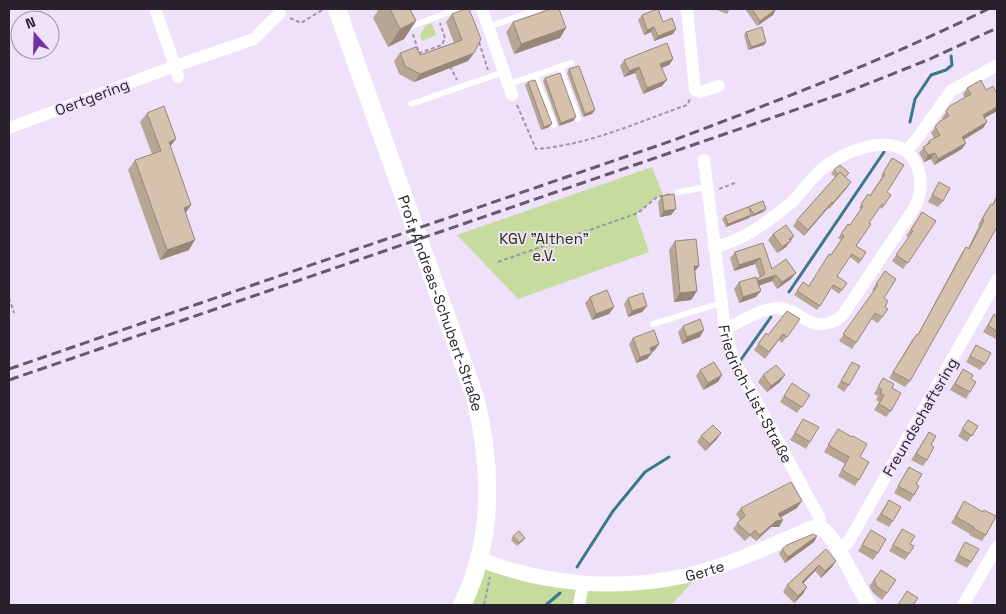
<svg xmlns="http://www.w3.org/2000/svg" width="1006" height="614" font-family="'Space Grotesk',sans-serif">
  <rect width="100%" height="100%" fill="#efe1fa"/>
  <!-- green -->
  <path fill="#c5dc9e" d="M432,23l4,12 -14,6 -2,-6 5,-9z
    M652,167l11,28 -6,2 -21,17 13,38 -131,47 -61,-64z
    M479,559l104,25 120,-13 -32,34h-209z"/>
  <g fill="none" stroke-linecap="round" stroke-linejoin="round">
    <!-- stream -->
    <path stroke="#3b788b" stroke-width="3" d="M910,122l5,-23 16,-24 15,-5 6,-5 -1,-9
      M789,292l95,-140
      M740,361l31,-44
      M577,567l36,-56 32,-39 24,-15
      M546,605l14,-12"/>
    <!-- path -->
    <path stroke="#a095a8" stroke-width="2" stroke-dasharray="4 2.5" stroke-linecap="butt" d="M290,18l11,5 23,-14
      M413,34l6,19 23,-8 3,-7 -5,-15
      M479,42l9,28
      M450,66l7,14
      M517,105l19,44c53,-4 102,-27 151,-44l3,-6
      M719,189l16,-6
      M498,262l140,-49 19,-16 14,-3
      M9,298l5,15
      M484,605l6,-28"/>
    <!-- service -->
    <path stroke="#fff" stroke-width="6" d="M409,27l49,-18
      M488,27l51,-18
      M560,67l18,52
      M535,75l19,50
      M509,84l62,-21
      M411,104l93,-32
      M678,192l29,-5
      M653,324l68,-21"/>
    <!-- minor -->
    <g stroke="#fff" stroke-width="12">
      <path d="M482,9l30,86"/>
      <path d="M687,9l8,81 5,2 19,-6"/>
      <path d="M178,77l-3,-11 79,-27 26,-26"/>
      <path d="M9,128l166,-62 -20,-57"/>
      <path d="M906,151l10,-11 35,-49 46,-26"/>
      <path id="s1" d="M704,160l21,169 8,29 86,159 1,11"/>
      <path d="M714,247c22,-5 37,-14 55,-27 8,-6 16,-12 24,-19 12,-12 22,-29 37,-38 24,-16 73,-33 87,3 6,15 4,27 -2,41l-73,109c-32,23 -39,-9 -67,-8 -14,1 -37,15 -50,21"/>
      <path d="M839,551l10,-10 148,-261"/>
      <path d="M579,605l4,-21"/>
      <path d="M963,605l34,-58"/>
    </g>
    <!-- tertiary -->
    <path stroke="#fff" stroke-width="15" id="s2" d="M479,559c65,26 138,32 205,17 44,-10 84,-29 125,-47 5,-2 10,-3 15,1 11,8 36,60 45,75"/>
    <!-- secondary -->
    <path stroke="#fff" stroke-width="18" id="s3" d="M337,9l138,388c17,69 19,143 -13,208"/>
    <!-- rail -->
    <path stroke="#625b68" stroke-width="3" stroke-dasharray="10 5" stroke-linecap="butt" d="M9,369l665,-229c106,-40 213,-81 314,-131
      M9,380l838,-288 83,-33 67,-31"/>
  </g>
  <!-- wall -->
  <path fill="#b8a695" d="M378,9h32l6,12 -12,18 -16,8 -15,-29 4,-6z
    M657,9h6l-5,2 5,11 10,12 -19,7 -3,-9 -7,3 -6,-15 4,-5z
    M717,9h13l-3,5 -10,-4z
    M745,9h31l-3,6 -16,11z
    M452,14l22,39 -6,8 -54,21 -15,-8 -5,-13 6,-8 20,2 34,-12 -8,-21z
    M513,22l47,16 -46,16 -8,-22z
    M746,32l20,10 -2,3 -16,5 -4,-15z
    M673,59l-4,6 -7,3v18l-19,8 -8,-21 -11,4 -4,-11 4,-6z
    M569,69l23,45 -9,3 -16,-44z
    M545,78l28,43 -14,5 -16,-45z
    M528,82l21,45 -8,3 -16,-45z
    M967,88l19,2 11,4v17l-12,7 2,4 -4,6 -19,12 2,3 -4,6 -28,16 -3,-6 -7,3 -5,-9 10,-12 5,-3 -3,-5 9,-12 3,-2 -1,-1 8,-12 15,-8 -2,-4z
    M147,113l39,100 3,37 -29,10 -32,-90 7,-10 17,-6 -12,-32z
    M892,158l-5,34 4,3 -9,14 -2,-2 -11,16 -13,23 10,6 -7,12 -9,-7 -13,19 10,7 -8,11 -8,-6 -14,22 -23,-15 9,-13 6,4 32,-46 -3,-2 10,-14 2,1 11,-16 -2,-1 9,-14 2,1 12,-18 -1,-1z
    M834,170l12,7 5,5 -22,27 -1,-1 -24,28 -11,-10 4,-6 38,-43 -4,-3z
    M939,182l4,19 -5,6 -10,-5z
    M997,195v32l-87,154 -5,6 -16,-9 23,-38 5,-6h1l43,-80 5,-7 2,1 11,-22 -1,-1 8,-14 5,-7 1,1z
    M662,196l9,19 -11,2 -2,-15z
    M763,201l3,8 -3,3 -12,5v-1l-2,2 -23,9 -4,-8 3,-3z
    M922,212l14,9 -33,48 -11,-8 17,-24 -3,-1z
    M773,234l21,2 -8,11 -9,6 -9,-13z
    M675,241l24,25 -4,5 2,20 -6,9 -17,2 -5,-52z
    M763,243l9,26 19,10 -14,10 -5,-8 -13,5 -3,11 -17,6 -5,-14 5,-7 18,-2 3,-2 -5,-14 -21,7 -4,-13 5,-6z
    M885,271l-1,27 1,9 3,2 -10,14 -7,-4 -19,30 -13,-8 35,-50 -2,-1z
    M590,297l24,10 -5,7 -17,6 -7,-17z
    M628,298l19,8 -5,6 -14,5 -4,-13z
    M994,314l3,2v21l-1,2 -13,-7z
    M800,319l-18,24 -3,-3 -14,19 -11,-9 12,-17 2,2z
    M683,326l17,11 -18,7 -4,-12z
    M633,338l26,6 -5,7 -3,1 -4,7 -11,4 -7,-19z
    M976,345l9,19 -5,6 -14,-8z
    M852,362l-3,23 -5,7 -7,-5z
    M963,369l8,10 -1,13 -4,7 -16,-9z
    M700,370l22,5 -4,7 -15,8 -7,-14z
    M763,375l17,7 -13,10 -9,-10z
    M883,378l9,10 -1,23 -5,6 -12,-7 5,-8 -3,-2 2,-4 -4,-2z
    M792,383l18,12 -13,18 -17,-11z
    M803,419l7,23 -4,7 -16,-9z
    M968,420l10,6 -11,16 -9,-6z
    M838,429l22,28 -1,23 -4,6 -17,-10 7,-12 -21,-12z
    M929,432l2,13 -4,15 -4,6 -12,-6z
    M701,436l16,3 -12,12 -8,-9z
    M909,467l7,17 -2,11 -4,7 -16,-9z
    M889,500l4,21 -4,6 -13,-7z
    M964,501l22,34 -4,6 -13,-6 1,-1 -19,-11z
    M741,508h56l-16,9 -2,10h-8l-15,14 -6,-5 -5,5 -12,-12 7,-9 -4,-6z
    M902,529l8,15 -1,10 -4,6 -16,-9z
    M871,530l7,23 -5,7 -15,-9z
    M513,536l12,2 -2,3 -6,5 -6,-6z
    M817,536l-3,6 -29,21 -6,-9 3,-5z
    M965,542l6,20 -4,6 -13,-7z
    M826,549l6,18 -11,11 -6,-7 -12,12v11l-9,9 -11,-11 4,-7z
    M881,570l15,10 -14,20 -9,-7 -4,-7z"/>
  <!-- shaded-wall -->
  <path fill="#968779" d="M776,9l-3,6 -16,11 3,-5z
    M416,21l-12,18 -16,8 12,-18z
    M654,27l-3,5 -7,3 3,-5z
    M566,28l-6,10 -46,16 7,-10z
    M676,29l-3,5 -19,7 4,-5z
    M766,42l-2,3 -16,5 3,-3z
    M474,53l-6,8 -54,21 6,-8z
    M673,59l-4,6 -13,5 4,-6z
    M639,67l-4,6 -11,4 5,-6z
    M667,80l-5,6 -19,8 4,-6z
    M997,107v4l-18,10 4,-6z
    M595,110l-3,4 -9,3 2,-3z
    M576,117l-3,4 -14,5 2,-3z
    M987,122l-4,6 -25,15 4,-6z
    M552,124l-3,3 -8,3 3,-3z
    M176,139l-7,9v-6z
    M966,143l-4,6 -28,16 4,-6z
    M935,153l-4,6 -7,3 4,-7z
    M851,182l-4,6 -18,21 4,-6z
    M832,202l-4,6 -24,28 4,-6z
    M191,205l-6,9 -1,-6z
    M676,209l-5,6 -11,2 4,-6z
    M766,209l-3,3 -12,5 3,-3z
    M751,215l-2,3 -23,9 2,-3z
    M794,236l-8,11 -9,6 5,-6z
    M195,240l-6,10 -29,10 7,-10z
    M760,258l-5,6 -21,7 5,-6z
    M694,266h5l-6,8z
    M796,273l-5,6 -14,10 5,-7z
    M776,275l-4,6 -18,6 4,-6z
    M697,291l-6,9 -17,2 6,-9z
    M761,291l-5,6 -17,6 4,-6z
    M647,306l-5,6 -14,5 4,-6z
    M614,307l-5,7 -17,6 4,-6z
    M704,330l-4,7 -18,7 5,-7z
    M659,344l-5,7 -9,3 5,-6z
    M652,353l-5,6 -11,4 4,-6z
    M722,375l-4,7 -15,8 5,-7z
    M785,375l-5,7 -13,10 4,-6z
    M721,433l-4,6 -12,12 5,-7z
    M802,501l-5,7 -23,13 4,-7z
    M783,520l-4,7h-8l-15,14 4,-6 16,-14z
    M817,536l-3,6 -29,21 3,-6z
    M836,561l-4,6 -11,11 4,-7z
    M819,565l-4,6 -17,18 4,-7z
    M807,587l-4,7 -9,9 4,-7z"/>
  <!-- building -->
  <path fill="#d6c1ad" stroke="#968779" d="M390,9h20l6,12 -16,8z
    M465,9h4l12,30 -7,14 -54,21 -15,-8 -5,-13 16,-6 4,8 42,-15 -10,-26z
    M551,9h8l7,19 -45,16 -8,-22z
    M657,9h1l5,13 9,-4 4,11 -18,7 -4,-9 -7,3 -5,-15z
    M752,9h24l-16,12z
    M762,27l4,15 -15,5 -5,-15z
    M667,43l6,16 -13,5 7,16 -20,8 -8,-21 -10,4 -5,-11z
    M579,66l16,44 -10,4 -16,-45z
    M560,73l16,44 -15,6 -16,-45z
    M535,80l17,44 -8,3 -16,-45z
    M981,80l5,10 7,-4 4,8v13l-14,8 4,7 -25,15 4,6 -28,16 -3,-6 -7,2 -5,-8 7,-4 -1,-2 11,-6 -5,-8 5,-6 9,-5 -3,-5 4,-5 21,-12 -4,-6z
    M164,106l12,33 -7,3 22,63 -7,3 11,32 -28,10 -32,-90 26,-9 -14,-38z
    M892,158l12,7 -17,27 4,3 -7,10 -2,-1 -13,19 2,1 -15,22 10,6 -5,8 -9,-6 -15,22 10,7 -5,7 -9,-5 -13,21 -23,-15 6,-9 6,4 20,-32 2,1 13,-19 -3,-2 7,-10 2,1 13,-19 -2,-2 7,-10 2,2 15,-22 -2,-1z
    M840,165l9,8 -4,4 -5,-5 -2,2 -4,-4z
    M840,172l11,10 -18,21 -1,-1 -24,28 -11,-10z
    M939,182l11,6 -7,13 -11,-6z
    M674,194l2,15 -12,2 -2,-15z
    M997,197v30l-87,154 -17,-9 24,-38 1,1 48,-88 3,2 15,-29 -2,-1 9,-15 2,1z
    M763,201l3,8 -12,5 -5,-7 2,8 -23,9 -3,-8z
    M922,212l14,9 -28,42 -12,-8 17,-24 -2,-1z
    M786,225l8,11 -5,3 2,2 -9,6 -9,-13z
    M696,239l3,27h-5l3,25 -17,2 -5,-52z
    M763,243l9,26 14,-10 10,14 -14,9 -6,-7 -18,6 -1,-2 8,-5 -5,-16 -21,7 -4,-13z
    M885,271l11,8 -12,19 4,3 -3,6 3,2 -6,8 -7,-4 -19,30 -13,-9 35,-49 -2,-1z
    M756,277l5,14 -18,6 -4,-15z
    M607,290l7,17 -18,7 -6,-17z
    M643,293l4,13 -15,5 -4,-13z
    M787,311l13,8 -13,18 -4,-3 -14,18 -11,-8 8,-11 2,2z
    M994,314l3,2v15l-9,-5z
    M700,319l4,11 -17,7 -4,-11z
    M654,330l5,14 -9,4 2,5 -12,4 -7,-19z
    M976,345l15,8 -6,11 -15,-8z
    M714,362l8,13 -14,8 -8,-13z
    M852,362l8,4 -11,19 -8,-4z
    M776,365l9,10 -14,11 -8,-11z
    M963,369l10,6 -2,4 5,3 -6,10 -15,-8z
    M883,378l11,6 -2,4 9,5 -10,18 -12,-7 5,-9 -4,-2 2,-3 -4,-3z
    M792,383l18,12 -8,12 -18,-11z
    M803,419l16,8 -9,15 -15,-9z
    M968,420l10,6 -6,10 -10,-7z
    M713,425l8,8 -11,11 -9,-8z
    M838,429l14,8 1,-1 14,8 -7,13 9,5 -10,18 -17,-10 7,-13 -21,-12z
    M929,432l7,4 -5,9 3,2 -7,13 -11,-6z
    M909,467l13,7 -6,10 3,2 -5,9 -16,-9z
    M791,482l11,19 -24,13 5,6 -7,1 -16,14 -5,-5 -5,5 -13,-12 8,-7 -4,-8z
    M889,500l12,7 -8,14 -12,-7z
    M964,501l19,11 1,-2 12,6 -10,19 -12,-6v-2l-18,-10z
    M902,529l13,7 -5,8 4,2 -5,8 -16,-9z
    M871,530l15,9 -8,14 -16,-8z
    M519,531l6,7 -6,5 -6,-7z
    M813,534l4,2 -29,21 -6,-8 5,-4z
    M965,542l14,7 -8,13 -13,-7z
    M826,549l10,12 -11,10 -6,-6 -17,17 5,5 -9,9 -11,-11z
    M881,570l15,10 -9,13 -10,-6 -3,-7z
    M907,591l11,7 -5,7h-15z"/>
  <g text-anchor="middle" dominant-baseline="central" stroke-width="4" stroke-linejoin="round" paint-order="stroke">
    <!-- street labels -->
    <g font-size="15" fill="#26212a" stroke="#efe1fa">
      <text transform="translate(92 97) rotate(-21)">Oertgering</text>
      <text stroke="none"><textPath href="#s3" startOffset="312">Prof.-Andreas-Schubert-Straße</textPath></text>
      <text stroke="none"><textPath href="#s1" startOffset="242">Friedrich-List-Straße</textPath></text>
      <text transform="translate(920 417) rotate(-60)">Freundschaftsring</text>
      <text stroke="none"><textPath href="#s2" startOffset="230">Gerte</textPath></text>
    </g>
    <!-- park labels -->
    <g font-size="15" fill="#253302" stroke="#efe1fa">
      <text x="544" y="238">KGV "Althen"<tspan x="544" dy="17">e.V.</tspan></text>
    </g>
  </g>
  <!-- border -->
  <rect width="1006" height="614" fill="none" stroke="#26212a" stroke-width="20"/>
  <!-- north arrow -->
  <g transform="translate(35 35) rotate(340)"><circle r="24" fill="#efe1fa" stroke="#9f94a7"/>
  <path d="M0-4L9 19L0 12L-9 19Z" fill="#7530a4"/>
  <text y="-8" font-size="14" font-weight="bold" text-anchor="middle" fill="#26212a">N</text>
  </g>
</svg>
